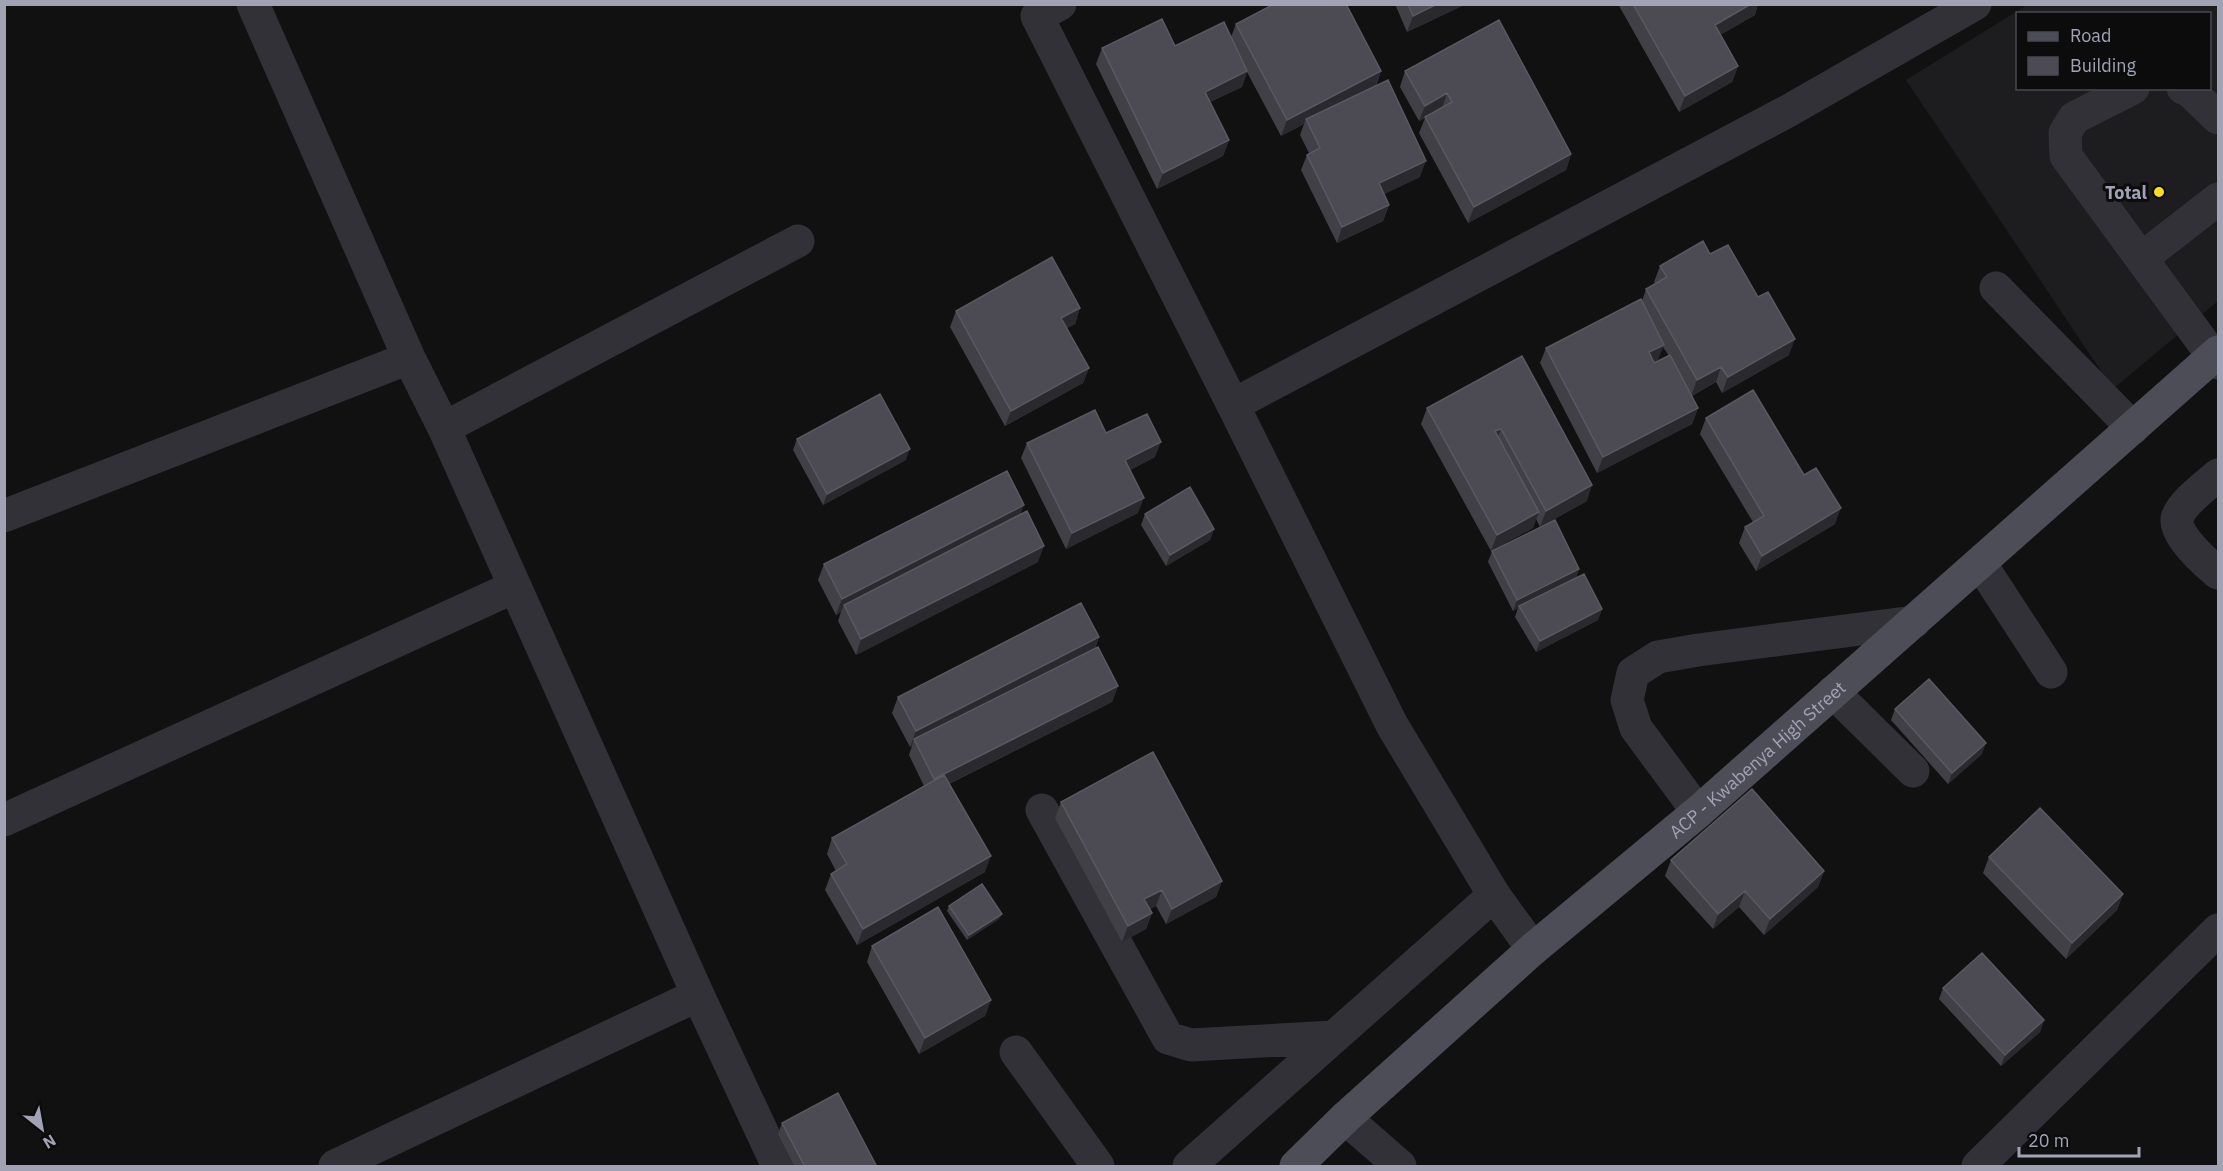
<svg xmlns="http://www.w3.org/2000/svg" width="2223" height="1171" font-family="'IBM Plex Sans',sans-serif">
  <rect width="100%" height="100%" fill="#111112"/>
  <!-- built -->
  <path fill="#1d1d1f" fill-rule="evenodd" d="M2027,5h191v296l-105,88 -207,-309zM2018,14h192v74h-192z"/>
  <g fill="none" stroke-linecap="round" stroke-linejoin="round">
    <!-- minor -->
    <path stroke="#323137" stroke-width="33" d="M253,4l156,354 35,70 254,567 80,171
      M1060,4l-23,12 196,389 555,-294 187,-107
      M2133,88l-59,30 -9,15 1,23 152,207
      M2183,88l7,3 28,27
      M2142,258l76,-59
      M1996,288l137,140
      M1233,405l159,320 102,170 39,54
      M444,428l354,-187
      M2218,475c-11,10 -38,29 -41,44 -3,16 29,44 41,54
      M4,516l405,-158
      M1980,563l71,109
      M1833,692l80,79
      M1042,810l126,228 23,7 143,-8
      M1698,812l-62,-84 -9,-28 6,-27 25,-16 40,-7 216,-28
      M4,820l510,-233
      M1016,1052l82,114
      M1345,1118l55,48
      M335,1166l363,-171
      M1189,1166l305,-271
      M1978,1166l240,-236"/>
    <!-- major -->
    <path stroke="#4d4d57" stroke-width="33" id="s1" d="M1296,1166l49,-48 188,-169 165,-137 520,-460"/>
  </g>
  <!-- wall -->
  <path fill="#414047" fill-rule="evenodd" d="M1395,4h71l-59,28z
    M1618,4h140l-3,11 -35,20 18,31 -6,16 -53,30z
    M1236,24l145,47 -5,15 44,91 -36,17 5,11 -6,16 -46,22 -36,-73 6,-15 2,-2 -9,-18 4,-11 -23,12 -34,-64 -5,15 -32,15 19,38 -6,16 -66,33 -61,-125 6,-16 73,-2 56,-9z
    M1405,71l166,83 -5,16 -98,53 -49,-90 6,-15 -6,3 -19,-34z
    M1710,254l79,101 -67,38 -6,-11 -24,14 6,12 -6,16 -95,49 -57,-110 6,-15 96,-47 4,-12 10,-5 -2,-2 6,-16zM1663,347l6,9 -15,7z
    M1080,308l-5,16 -8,4 22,40 -6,15 -78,43 -55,-99 6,-16z
    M1522,356l65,145 -47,26 -4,-8 -3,9 -42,23 -70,-127 6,-16z
    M1706,418l98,57 31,49 -79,47 -17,-28 6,-16 8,-5 -53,-88z
    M1106,433l49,24 -25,13 8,43 -72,36 -45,-91 6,-15z
    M797,439l109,21 -83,45 -30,-55z
    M1021,514l17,48 -182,93 -18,-34 3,-9 -5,3 -18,-35 6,-16z
    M1145,514l69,15 -4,11 -44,26 -25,-41z
    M1492,551l87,18 -3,9 26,31 -4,11 -62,32 -21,-35 3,-9 -5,3 -25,-49z
    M1099,637l-4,12 23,37 -6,16 -163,82 36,88 -128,73 -32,-55 6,-16 5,-3 -9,-17 5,-16 92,-52 -15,-31 3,-9 -2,1 -18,-34 6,-16z
    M1895,709l87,45 -34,30 -57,-64z
    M1061,802l161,79 -6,16 -50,27 -10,-18 -6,3 2,4 -6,16 -24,13 -67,-124z
    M1989,857l134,37 -6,16 -51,49 -83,-86z
    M1671,860l153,11 -6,16 -54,48 -25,-28 -26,22 -48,-53z
    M949,906l53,8 -3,5 -32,21 -20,-29z
    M872,946l119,54 -6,16 -66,38 -52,-92z
    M1943,988l101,32 -4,12 -39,34 -62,-67z
    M782,1123l95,44h-82l-17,-33z"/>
  <!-- shaded-wall -->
  <path fill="#2a292d" d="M1437,4h29l-59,28 6,-16z
    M1751,4h7l-3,11 -46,26 6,-16z
    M1738,66l-6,16 -53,30 6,-16z
    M1247,71l-5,16 -43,20 6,-15z
    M1381,71l-6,15 -69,33 -2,5 -23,12 6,-16z
    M1447,93l-5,16 -23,12 6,-15z
    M1229,140l-6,16 -66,33 6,-16z
    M1571,154l-5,16 -98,53 6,-16z
    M1426,161l-6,16 -47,22 6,-16z
    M1389,205l-6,16 -46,22 5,-16z
    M1080,308l-5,16 -19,10 5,-16z
    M1795,339l-6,16 -67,38 6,-16z
    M1664,345l-6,15 -15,8 6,-16z
    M1721,367l-5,15 -25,14 6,-16z
    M1089,368l-6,15 -78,43 6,-15z
    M1698,408l-6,16 -95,49 6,-16z
    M1501,429l-6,15v-13z
    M1161,442l-6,15 -36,18 6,-15z
    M910,449l-4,11 -83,45 4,-11z
    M1592,485l-5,16 -47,26 6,-16z
    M1144,498l-6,15 -72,36 6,-16z
    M1024,505l-6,16 -174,84 -3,7 -5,3 6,-16z
    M1841,508l-6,16 -79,47 6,-15z
    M1539,512l-6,16 -42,23 6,-16z
    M1214,529l-4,11 -44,26 4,-11z
    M1044,546l-6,16 -182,93 5,-16z
    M1579,569l-4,11 -56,26 -1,2 -5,3 4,-11z
    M1602,609l-4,11 -62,32 4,-11z
    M1099,637l-6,16 -179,86 -2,7 -2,1 6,-16z
    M1118,686l-6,16 -184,92 6,-15z
    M1986,743l-4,11 -34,30 4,-11z
    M991,856l-6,16 -128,73 6,-16z
    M1824,871l-6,16 -54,48 6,-16z
    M1222,881l-6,16 -50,27 6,-15z
    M1162,890l-6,16 -17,9 5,-16z
    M1745,891l-6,16 -26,22 5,-15z
    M2123,894l-6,16 -51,49 6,-16z
    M1152,913l-6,16 -24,13 6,-16z
    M1002,914l-3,5 -32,21 2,-5z
    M991,1000l-6,16 -66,38 6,-16z
    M2044,1020l-4,12 -39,34 4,-11z"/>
  <!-- building -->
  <path fill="#4c4b53" stroke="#595962" stroke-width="1.5" d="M1274,4h72l35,67 -94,49 -51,-96z
    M1408,4h29l-24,12z
    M1633,4h118l-36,21 23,41 -53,30z
    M1162,19l13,27 49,-24 23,49 -42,21 24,48 -66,33 -61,-125z
    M1499,20l72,134 -97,53 -49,-90 27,-15 -5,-9 -22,13 -20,-35z
    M1388,80l38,81 -47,22 10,22 -47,22 -35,-72 13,-7 -14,-29z
    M1703,241l7,13 18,-9 30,52 10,-5 27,47 -67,38 -7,-10 -24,13 -51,-91 21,-12 -7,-11z
    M1052,257l28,51 -19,10 28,50 -78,43 -55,-100z
    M1641,299l23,46 -15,7 5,11 16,-8 28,53 -95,49 -57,-109z
    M1522,356l70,129 -46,26 -45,-82 -6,2 44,81 -42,23 -70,-127z
    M1753,390l51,85 12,-7 25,40 -79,48 -17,-29 19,-11 -58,-98z
    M880,394l30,55 -83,45 -30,-55z
    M1095,410l11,23 41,-19 14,28 -36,18 19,38 -72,35 -45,-90z
    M1007,471l17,34 -182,94 -18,-35z
    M1190,487l24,42 -44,26 -25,-41z
    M1027,511l17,35 -183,93 -17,-34z
    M1555,520l24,49 -62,31 -25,-49z
    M1584,574l18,35 -62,32 -21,-35z
    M1081,603l18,34 -183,94 -18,-34z
    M1098,647l20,39 -184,93 -20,-40z
    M1929,679l57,64 -34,30 -57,-64z
    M1153,752l69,129 -50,28 -10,-19 -18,9 8,14 -24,13 -67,-124z
    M944,775l47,81 -128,73 -32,-55 16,-10 -15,-26z
    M1752,789l72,82 -54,48 -25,-28 -27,23 -47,-54z
    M2040,808l83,86 -51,49 -83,-86z
    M982,884l20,30 -33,21 -20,-29z
    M938,907l53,93 -66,38 -53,-92z
    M1982,953l62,67 -39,35 -62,-67z
    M838,1093l39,74h-72l-23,-44z"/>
  <!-- markers -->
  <circle fill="#fbdd20" stroke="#0c0c0d" stroke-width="2" cx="2159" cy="192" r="6"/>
  <g text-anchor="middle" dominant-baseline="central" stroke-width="6" stroke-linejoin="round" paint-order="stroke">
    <!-- poi labels -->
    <g font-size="18" font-weight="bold" fill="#a1a3b4" stroke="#0c0c0d" text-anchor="end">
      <text x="2147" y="192">Total</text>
    </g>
    <!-- street labels -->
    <g font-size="18" fill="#a1a3b4" stroke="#0c0c0d">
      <text stroke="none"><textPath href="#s1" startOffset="615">ACP - Kwabenya High Street</textPath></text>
    </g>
  </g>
  <!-- border -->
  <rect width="2223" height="1171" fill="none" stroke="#a1a3b4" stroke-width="12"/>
  <!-- legend -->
  <rect x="2016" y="12" width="195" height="78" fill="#0c0c0d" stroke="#484850" stroke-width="1.5"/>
  <rect x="2028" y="32" width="30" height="9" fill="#4d4d57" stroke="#484850" stroke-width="1.5"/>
  <text x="2070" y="42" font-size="18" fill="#a1a3b4">Road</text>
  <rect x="2028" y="57" width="30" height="18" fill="#4c4b53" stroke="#484850" stroke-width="1.5"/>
  <text x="2070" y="72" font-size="18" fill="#a1a3b4">Building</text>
  <!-- north arrow -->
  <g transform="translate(42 1129) rotate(149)" stroke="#0c0c0d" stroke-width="4.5" paint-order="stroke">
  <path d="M0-4.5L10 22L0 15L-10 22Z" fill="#a1a3b4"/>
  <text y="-9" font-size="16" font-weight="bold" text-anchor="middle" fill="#a1a3b4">N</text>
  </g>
  <!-- scale -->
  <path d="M2019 1147v9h120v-9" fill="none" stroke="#a1a3b4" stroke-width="3"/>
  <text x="2028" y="1147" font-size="18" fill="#a1a3b4" stroke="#0c0c0d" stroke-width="4.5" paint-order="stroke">20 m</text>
</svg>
